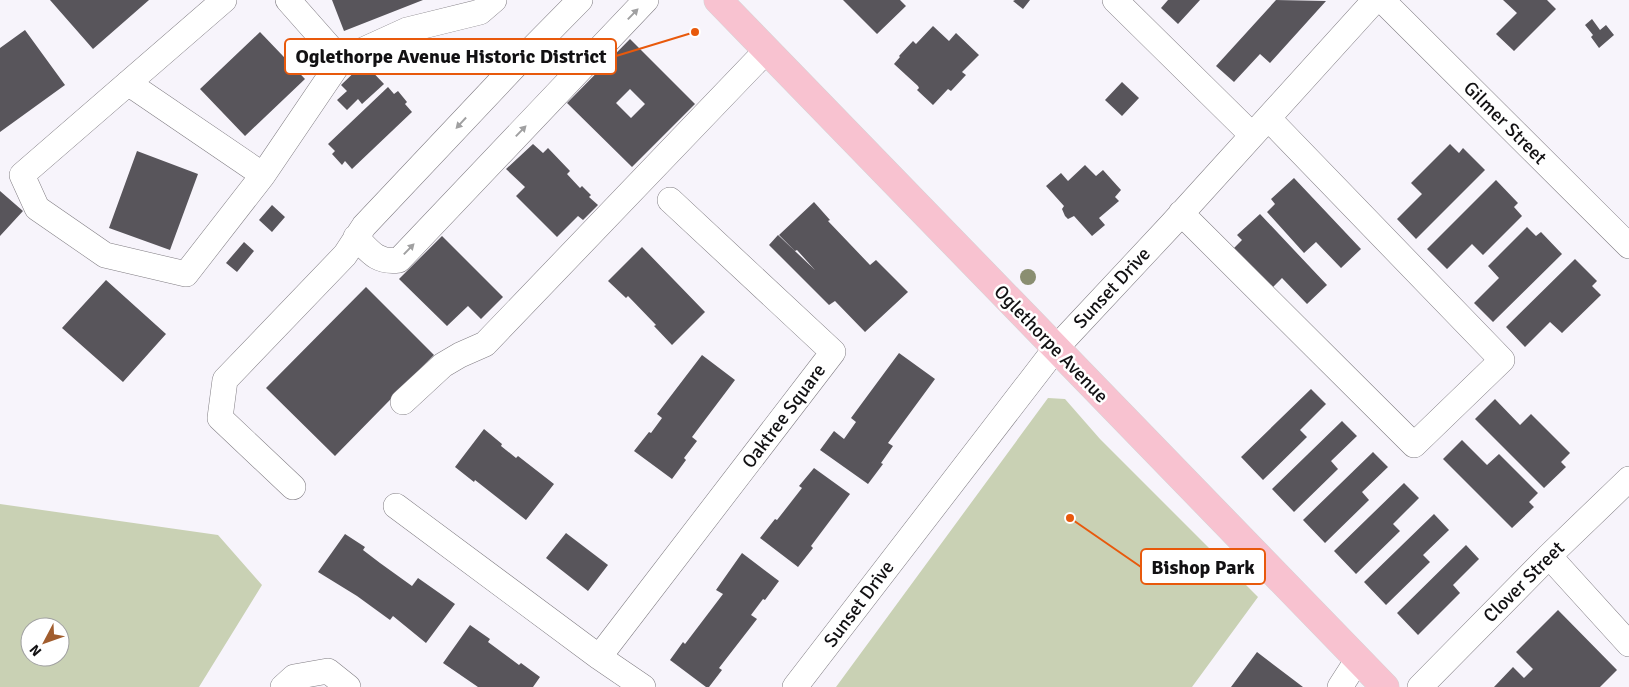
<svg xmlns="http://www.w3.org/2000/svg" width="1629" height="687" font-family="Signika,sans-serif">
  <rect width="100%" height="100%" fill="#f7f4fb"/>
  <!-- green -->
  <path fill="#c9d1b4" fill-rule="evenodd" d="M1048,398l17,1 35,40 158,158 -66,90h-356z
    M0,504l218,31 44,50 -63,102h-199zM30,627h30v30h-30z"/>
  <!-- building -->
  <path fill="#58555b" fill-rule="evenodd" d="M50,0h99l-56,49z
    M332,0h91l-79,31z
    M843,0h57l6,6 -29,28z
    M1015,0h15l-7,9 -10,-8z
    M1168,0h32l-22,24 -17,-16z
    M1276,0l50,1 -56,62 -10,-9 -26,28 -18,-16z
    M1503,0h44l9,9 -42,42 -18,-17 21,-21z
    M1592,19l8,11 6,-5 8,10 -15,13 -8,-11 2,-2 -8,-10z
    M933,26l16,15 7,-8 23,22 -17,17 4,3 -15,16 -3,-2 -15,16 -16,-15 2,-2 -1,-2 -24,-22 6,-7 -1,-1 14,-15 3,3z
    M25,30l40,55 -65,47v-84z
    M260,32l45,47 -60,57 -45,-47z
    M630,39l65,65 -63,63 -65,-64zM630,89l15,15 -14,14 -15,-15z
    M364,63l20,21 -22,20 -4,-5 -11,11 -10,-10 10,-9 -6,-6z
    M1122,82l17,16 -17,18 -17,-16z
    M388,87l6,7 4,-3 9,11 -2,2 7,8 -60,57 -7,-8 -3,4 -10,-11 3,-3 -7,-7z
    M533,144l10,9 5,-5 22,23 -3,3 13,14 2,-2 9,9 -2,2 9,8 -15,15 -5,-4 -21,21 -41,-41 9,-9 -19,-18z
    M1450,144l9,9 4,-5 22,22 -69,69 -19,-20 25,-25 -11,-11z
    M137,151l61,23 -28,76 -61,-22z
    M1085,165l11,11 7,-6 18,20 -6,7 4,4 -20,17 6,7 -13,11 -18,-20 -6,3 -3,-3 -3,-7 2,-3 -18,-20 15,-13 7,8z
    M1294,178l67,71 -20,19 -25,-26 -12,11 -37,-41 8,-8 -4,-5z
    M1496,180l22,23 -4,4 8,9 -39,39 -11,-11 -25,25 -20,-20z
    M0,191l23,20 -23,25z
    M814,202l16,18 -2,1 42,44 6,-5 32,32 -43,40 -30,-31 -6,4 -60,-60 9,-10 37,35 -18,-20 -2,1 -16,-16z
    M272,205l13,12 -13,15 -13,-12z
    M1260,214l67,71 -20,19 -25,-26 -11,11 -38,-40 9,-9 -5,-5z
    M1527,227l9,9 5,-4 21,22 -69,68 -19,-19 25,-25 -11,-12z
    M442,236l61,61 -22,22 -13,-13 -21,20 -48,-47z
    M244,242l10,9 -17,21 -11,-9z
    M642,247l63,65 -33,33 -18,-19 2,-1 -28,-29 -2,2 -18,-17z
    M1575,259l22,22 -5,5 9,9 -39,38 -12,-11 -25,25 -19,-20z
    M106,280l60,54 -43,48 -61,-54z
    M366,287l68,68 -99,101 -69,-68z
    M899,353l36,26 -47,64 5,3 -12,17 2,1 -15,20 -48,-34 14,-19 10,8 12,-17 -5,-4z
    M702,355l33,25 -43,57 5,4 -13,17 2,2 -14,19 -38,-28 15,-19 2,1 11,-15 -5,-4z
    M1311,389l15,15 -26,26 7,7 -44,43 -22,-23z
    M1495,399l25,26 11,-11 39,39 -9,9 5,5 -22,21 -69,-69z
    M1342,421l15,15 -26,25 7,8 -44,43 -22,-23z
    M484,429l18,15 -1,2 15,12 2,-2 36,28 -28,36 -51,-40 -1,2 -19,-15z
    M1462,440l25,25 12,-11 39,39 -9,9 5,5 -22,21 -69,-69z
    M1373,452l15,15 -26,25 7,8 -44,43 -22,-23z
    M814,468l36,26 -39,52 2,2 -15,19 -38,-29 15,-19 2,1 25,-32 -3,-2z
    M1404,483l15,15 -26,26 7,7 -44,43 -22,-23z
    M1434,514l15,16 -26,25 7,7 -44,43 -22,-23z
    M566,533l42,32 -20,26 -42,-33z
    M345,534l20,13 -2,3 17,13 32,23 6,-8 37,26 -29,39 -33,-27 -3,4 -33,-24 -39,-24z
    M1466,545l13,14 -26,26 7,8 -42,42 -21,-22z
    M742,553l37,28 -14,19 -2,-1 -12,16 6,4 -38,49 3,2 -13,17h-3l-36,-27 13,-18 2,2 38,-50 -7,-4z
    M1558,610l59,60 -17,17h-106l19,-20 11,11 9,-9 -17,-17z
    M470,625l20,14 -2,3 31,23 2,-2 19,14 -7,10h-55l-35,-24z
    M1257,652l46,35h-72z"/>
  <g fill="none" stroke-linecap="round" stroke-linejoin="round">
    <defs>
      <path id="minor" d="M224,0l-202,175 15,33 68,47 81,19 77,-99 78,-115 66,-30 73,-18 14,-12
        M288,0l53,60
        M1115,0l137,135
        M1382,0l247,246
        M128,83l135,92
        M1181,213l233,232 88,-85 -234,-242
        M356,237c14,15 21,26 43,23l247,-260
        M403,402l40,-37 17,-10 25,-11 281,-293
        M293,487l-73,-69 5,-38 120,-125 19,-29 150,-159 66,-67
        M396,506l203,151 44,30
        M1549,556l80,88
        M599,657l234,-305 -163,-152
        M283,687l11,-10 34,-6 20,16
        M795,687l261,-339 115,-123 204,-225
        M1340,687l18,-28
        M1420,687l129,-131 80,-77"/>
      <path id="major" d="M718,0l667,687"/>
    </defs>
    <!-- minor casing -->
    <use href="#minor" stroke="#807d83" stroke-width="26"/>
    <!-- major casing -->
    <use href="#major" stroke="#d4d4d5" stroke-width="29"/>
    <!-- minor -->
    <use href="#minor" stroke="#fff" stroke-width="25"/>
    <!-- major -->
    <use href="#major" stroke="#f8c2d0" stroke-width="28"/>
  </g>
  <!-- trees -->
  <circle fill="#8a8e71" cx="1028" cy="277" r="8"/>
  <!-- one-way arrows -->
  <defs><path id="oneway-solid" d="M-6-.8H1V-3.2L6.5 0L1 3.2V.8H-6Z" transform="scale(1.25)"/></defs>
  <g fill="#a0a0a1">
    <use href="#oneway-solid" transform="translate(633 14) rotate(-46)"/>
    <use href="#oneway-solid" transform="translate(461 123) rotate(133)"/>
    <use href="#oneway-solid" transform="translate(521 131) rotate(-46)"/>
    <use href="#oneway-solid" transform="translate(409 249) rotate(-46)"/>
  </g>
  <g text-anchor="middle" dominant-baseline="central" stroke-width="5" stroke-linejoin="round" paint-order="stroke">
    <!-- street labels -->
    <g font-size="19" fill="#121113" stroke="#fff">
      <text transform="translate(1505 123) rotate(45)">Gilmer Street</text>
      <text transform="translate(1112 288) rotate(-47)">Sunset Drive</text>
      <text transform="translate(1051 344) rotate(46)">Oglethorpe Avenue</text>
      <text transform="translate(784 416) rotate(-53)">Oaktree Square</text>
      <text transform="translate(1524 582) rotate(-45)">Clover Street</text>
      <text transform="translate(859 604) rotate(-53)">Sunset Drive</text>
    </g>
  </g>
  <!-- callouts -->
  <path fill="none" stroke="#e8590c" stroke-width="2" d="M695 32L616 56M1070 518L1141 567"/>
  <g fill="#e8590c" stroke="#fff" stroke-width="2">
    <circle cx="695" cy="32" r="5"/>
    <circle cx="1070" cy="518" r="5"/>
  </g>
  <g fill="#fff" stroke="#e8590c" stroke-width="2">
    <rect x="285" y="39" width="331" height="35" rx="5"/>
    <rect x="1141" y="549" width="124" height="35" rx="5"/>
  </g>
  <g font-size="20" text-anchor="middle" font-weight="bold" fill="#121113">
    <text x="451" y="63">Oglethorpe Avenue Historic District</text>
    <text x="1203" y="574">Bishop Park</text>
  </g>
  <!-- north arrow -->
  <g transform="translate(45 642) rotate(229)"><circle r="24" fill="#ffffff" stroke="#a0a0a1"/>
  <path d="M0-4L9 19L0 12L-9 19Z" fill="#a15d2e"/>
  <text y="-8" font-size="14" font-weight="bold" text-anchor="middle" fill="#121113">N</text>
  </g>
</svg>
